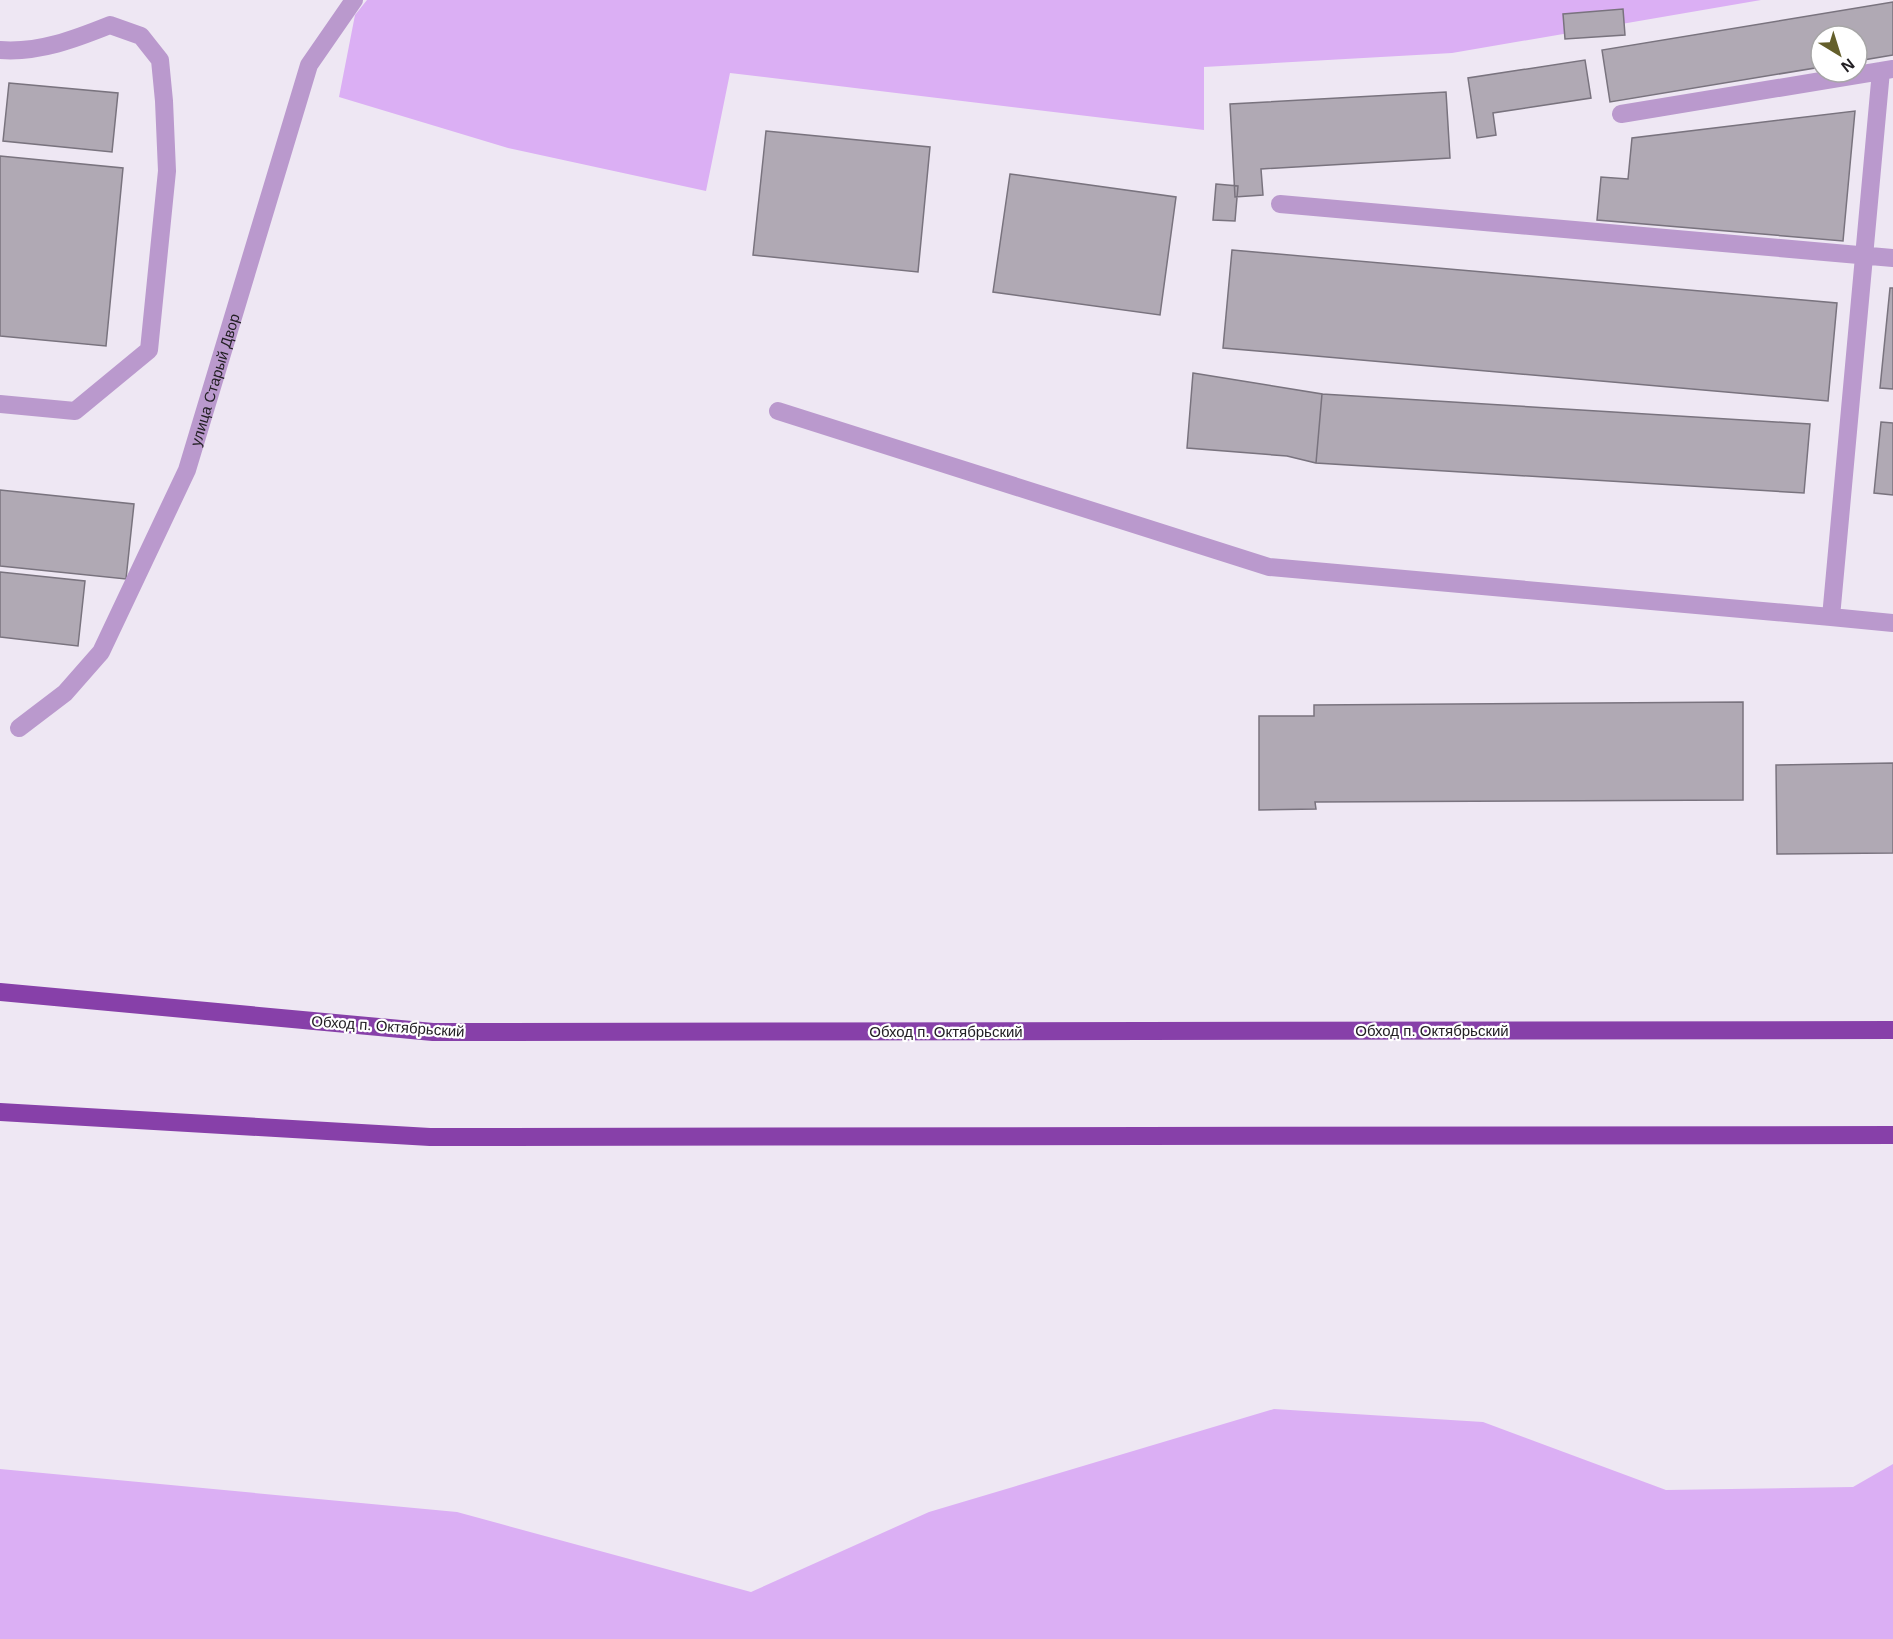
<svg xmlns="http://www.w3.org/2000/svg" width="1893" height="1639" font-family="Arial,sans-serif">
  <rect width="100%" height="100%" fill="#eee7f3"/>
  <!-- green -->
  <path fill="#dbaff4" d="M367,0h1394l-309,53 -248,14v63l-474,-57 -24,118 -198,-43 -169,-51 16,-82z
    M1274,1409l209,13 183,68 187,-3 40,-23v175h-1893v-170l457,43 294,80 178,-80z"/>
  <!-- building -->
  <path fill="#b0a9b4" stroke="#79737e" stroke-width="1.5" d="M1893,2v53l-36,6v-25h-36v31l-211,35 -8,-52z
    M1623,9l2,26 -60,4 -2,-25z
    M1585,60l6,38 -98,15 3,22 -19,3 -9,-60z
    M9,83l109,10 -6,59 -109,-11z
    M1446,92l4,66 -189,11 2,26 -28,2 -5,-93z
    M1855,111l-12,130 -246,-21 4,-43 27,2 4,-41z
    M766,131l164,16 -12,125 -165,-17z
    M0,156l123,12 -17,178 -106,-10z
    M1010,174l166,23 -16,118 -167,-23z
    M1216,184l22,2 -3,35 -22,-1z
    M1232,250l605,53 -9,98 -605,-53z
    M1890,288h3v101l-13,-1z
    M1193,373l129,21 -6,69 -29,-7 -100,-8z
    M1322,394l488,30 -6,69 -488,-30z
    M1881,422l12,1v72l-19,-2z
    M0,490l134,14 -8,75 -126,-13z
    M0,572l85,9 -7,65 -78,-9z
    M1743,702v98l-428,2 1,7 -57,1v-94h55v-11z
    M1893,763v90l-116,1 -1,-89z"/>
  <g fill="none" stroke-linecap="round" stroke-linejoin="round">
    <!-- service -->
    <path stroke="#ba99cd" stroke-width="18" d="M0,50c39,3 75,-11 110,-25l31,11 19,24 4,41 3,70 -18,179 -74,61 -75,-7
      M1893,69l-12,2 -50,546 62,6
      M1621,114l260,-43
      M1280,204l613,54
      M778,411l491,156 562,50"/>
    <!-- minor -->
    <path stroke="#ba99cd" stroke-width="18" id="s1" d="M19,728l46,-35 36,-41 86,-182 122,-405 45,-65"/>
    <!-- trunk -->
    <path stroke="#8740a9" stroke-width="18" d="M0,992l433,40 1460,-2
      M0,1112l430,25 1463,-2"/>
  </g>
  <g text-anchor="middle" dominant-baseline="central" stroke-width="4.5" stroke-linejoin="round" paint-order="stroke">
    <!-- street labels -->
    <g font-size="15" fill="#232024" stroke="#fff">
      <text stroke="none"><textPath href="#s1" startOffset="408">улица Старый Двор</textPath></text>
      <text transform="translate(388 1026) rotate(4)">Обход п. Октябрьский</text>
      <text x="1432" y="1030">Обход п. Октябрьский</text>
      <text x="946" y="1031">Обход п. Октябрьский</text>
    </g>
  </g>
  <!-- north arrow -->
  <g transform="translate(1839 54) rotate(142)"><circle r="28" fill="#ffffff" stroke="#a7a6a7" stroke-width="1.5"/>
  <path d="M0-4.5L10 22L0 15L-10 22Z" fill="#645f2b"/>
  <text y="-9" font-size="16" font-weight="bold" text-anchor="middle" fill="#232024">N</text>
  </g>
</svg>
